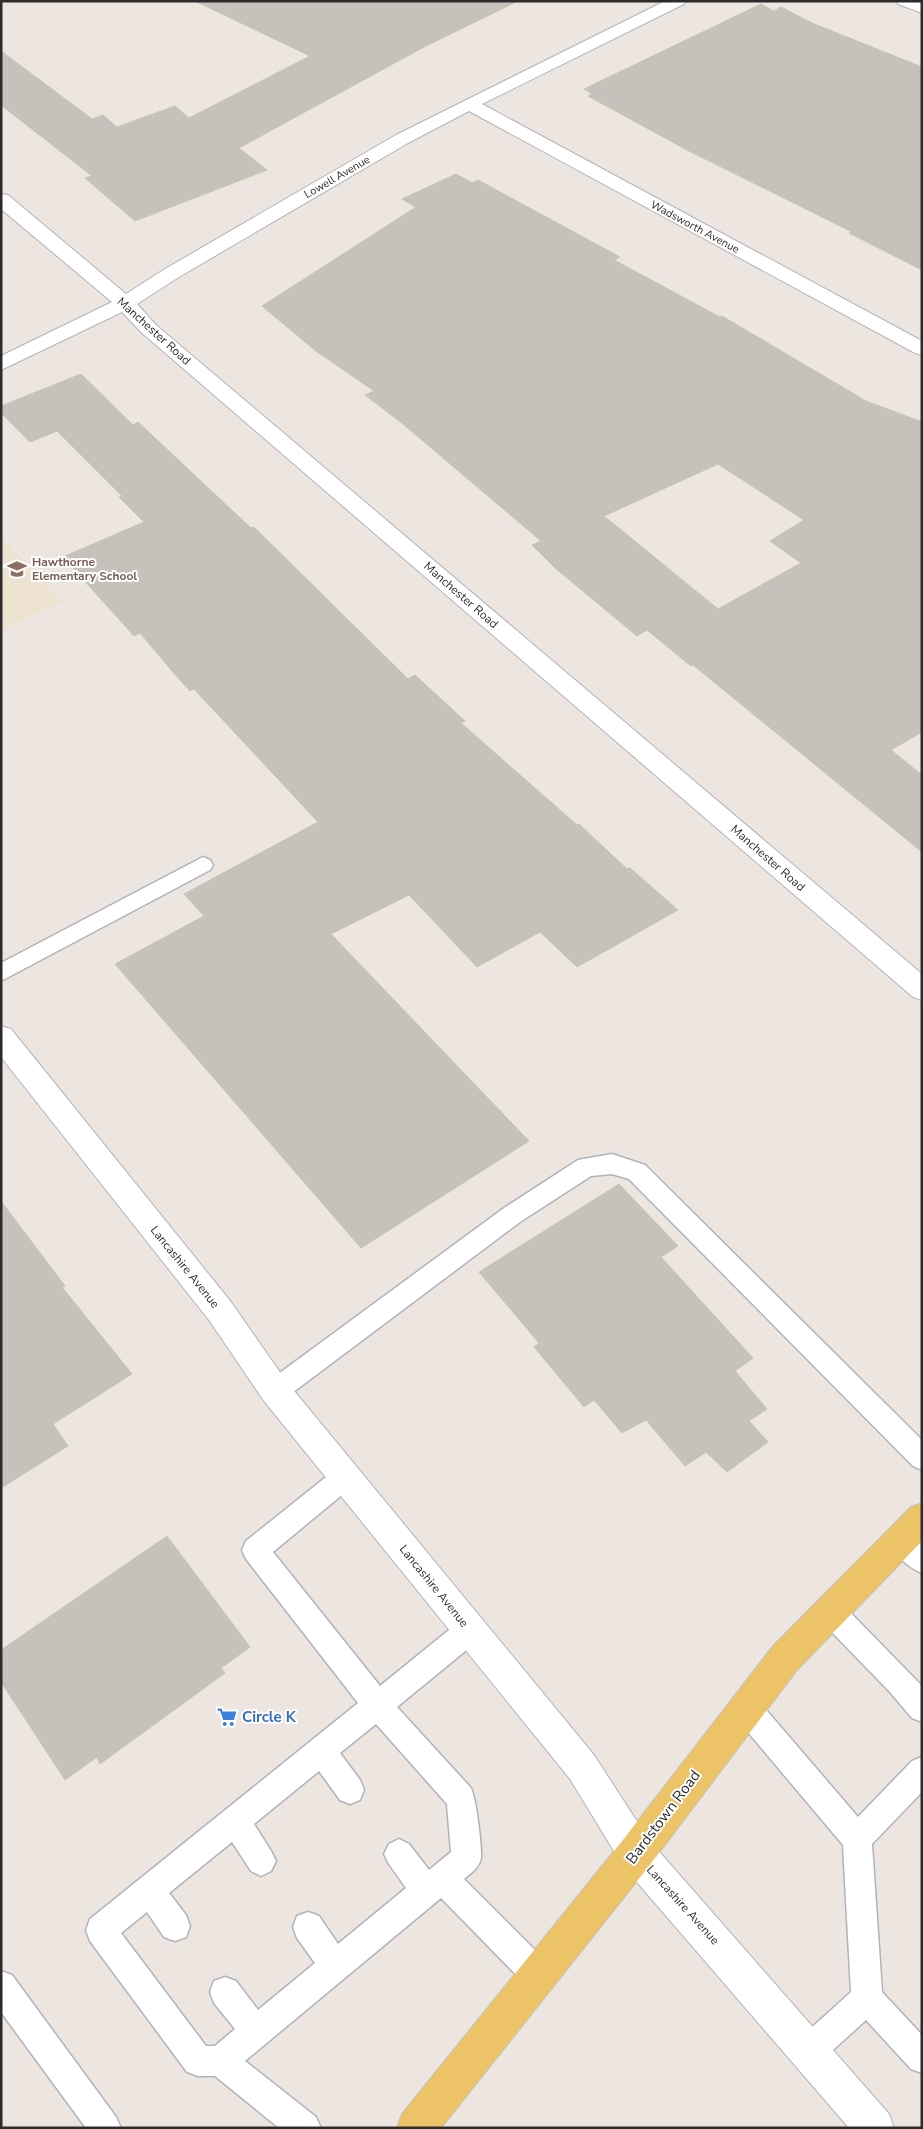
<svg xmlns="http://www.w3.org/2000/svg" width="923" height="2129" font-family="'Nunito Sans',sans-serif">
  <rect width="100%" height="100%" fill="#ede6e0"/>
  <!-- education -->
  <path fill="#eee2d0" d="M1,538l62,63 -62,29z"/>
  <!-- building -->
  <path fill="#c6c1bb" stroke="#c9c2b9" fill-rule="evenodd" d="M195,1h323l-94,46 -185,101 28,22 -132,51 -50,-43 7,-2 -91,-71v-54l91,68 11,-4 14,12 58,-21 14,12 121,-62z
    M761,4l13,7 7,-4 31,16 110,44v203l-73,-37 3,-1 -165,-82 -99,-54 4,-2 -8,-5z
    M456,174l16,9 6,-3 142,77 -6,3 106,57 2,-1 144,85 56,21v310l-31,18 31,25v77l-229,-187 -2,1 -44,-36 -10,6 -82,-68 -23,-23 9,-4 -138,-117 -38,-29 9,-4 -58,-40 -54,-45 154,-99 -14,-8zM718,464l86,56 -34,21 31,22 -83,46 -114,-93z
    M81,374l52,51 5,-3 113,106 3,-1 154,152 7,-4 50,46 -4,2 116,102 2,-1 48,45 3,-1 48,42 -101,57 -37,-35 -63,35 -68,-72 -78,39 198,207 -168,107 -246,-284 89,-48 -20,-22 134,-72 -124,-133 -4,2 -12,-13 -38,-45 -6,3 -71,-79 81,-35 -25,-25 3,-1 -65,-65 -27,11 -29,-29v-7z
    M619,1184l59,62 -17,11 92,101 -18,13 32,38 -18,12 19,21 -41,30 -21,-20 -21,14 -39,-46 -24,13 -28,-33 -10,7 -50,-60 5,-4 -60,-71z
    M1,1201l64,85 -3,1 70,87 -79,50 15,22 -67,42z
    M167,1536l83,111 -29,21 4,5 -125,91 -3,-7 -32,23 -64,-98v-32z"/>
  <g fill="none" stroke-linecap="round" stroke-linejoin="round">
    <defs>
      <path id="lane" d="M203,857l7,3 3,5 -3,5 -209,111v-18z
        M612,1154l33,11 277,275v30l-9,-4 -284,-287 -17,-5 -21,2 -71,46 -236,177 -9,3 -9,-3 -4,-8 4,-8 238,-175 74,-48z
        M345,1465l9,4 4,8 -4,8 -81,67 107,134 80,-65 10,-4 10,4 4,9 -4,9 -83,68 74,81c5,11 11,58 10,70 -2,10 -10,15 -17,21l86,86 4,11 -4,11 -11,4 -11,-4 -87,-89 -196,163 71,56 5,11h-42l-64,-52h-17l-11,-4 -97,-131 -4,-11 4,-11 268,-216 -112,-144 -4,-9 4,-9 90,-72zM376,1724l71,80 4,48 -22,18 -20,-26 -10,-5 -10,5 -5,10 5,10 17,24 -68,56 -19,-28 -11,-4 -11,4 -4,11 4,11 18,25 -57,47 -22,-29 -11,-4 -11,4 -4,11 4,11 21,26 -20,17h-9l-85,-113 26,-21 17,25 11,4 11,-4 4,-11 -4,-11 -17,-22 63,-51 19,29 10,5 10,-5 5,-10 -5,-10 -17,-27 65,-53 21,29 10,4 10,-4 4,-10 -4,-10 -20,-27z
        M900,1527l9,3 13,12v31c-15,-6 -29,-20 -35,-34l4,-9z
        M830,1598l10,4 82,84v36l-10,-4 -23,-27 -69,-71 -4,-9 4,-9z
        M746,1694l10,4 102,119 54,-56 10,-4v35l-50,52 10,148 40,43v38l-11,-4 -45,-49 -45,41 -11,4 -11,-4 -4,-11 4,-11 52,-47 -8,-147 -107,-127 -4,-10 4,-10z
        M1,1971l11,4 104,142 5,11h-35l-85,-116z"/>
      <path id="street" d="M665,1h21l-2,3 -202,100 440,237v14l-7,-2 -446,-242 -61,32 -229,134 -42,27 19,21 766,649v26l-9,-3 -771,-664 -20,-21 -121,58v-14l111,-54 -111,-93v-15l7,1 118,99 39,-25 231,-134z
        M896,1l26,1v11l-24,-9z
        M1,1026l10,3 220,273 55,79 308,374 55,85 240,274 5,14h-45l-226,-262 -53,-87 -306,-378 -55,-81 -208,-263z"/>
      <path id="primary" d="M922,1503v38l-125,129 -148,196 -208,262h-44l5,-14 221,-274 150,-194 138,-139z"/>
    </defs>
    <!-- lane casing -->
    <use href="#lane" stroke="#b0b3bc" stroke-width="3"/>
    <!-- street casing -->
    <use href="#street" stroke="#b0b3bc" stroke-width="2"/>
    <!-- primary casing -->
    <use href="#primary" stroke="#c4c4c4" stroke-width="2"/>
    <!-- lane -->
    <use href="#lane" fill="#fff" fill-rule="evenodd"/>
    <!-- street -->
    <use href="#street" fill="#fff" fill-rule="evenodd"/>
    <!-- primary -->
    <use href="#primary" fill="#ecc366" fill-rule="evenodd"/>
  </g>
  <!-- icons -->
  <defs>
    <symbol id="school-bare" viewBox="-9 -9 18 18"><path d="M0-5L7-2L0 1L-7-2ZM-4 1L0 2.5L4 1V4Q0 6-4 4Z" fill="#8d6e63" stroke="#fff" stroke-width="2.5" paint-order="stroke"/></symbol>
    <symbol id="supermarket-bare" viewBox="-9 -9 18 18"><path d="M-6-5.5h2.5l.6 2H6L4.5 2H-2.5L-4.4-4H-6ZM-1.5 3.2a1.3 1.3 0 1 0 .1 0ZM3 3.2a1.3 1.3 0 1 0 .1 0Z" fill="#3f7fe0" stroke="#fff" stroke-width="2.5" paint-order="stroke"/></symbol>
  </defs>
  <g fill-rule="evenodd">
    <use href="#school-bare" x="3" y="555" width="28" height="28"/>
    <use href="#supermarket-bare" x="213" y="1703" width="28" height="28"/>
  </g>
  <g text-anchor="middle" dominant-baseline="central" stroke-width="4" stroke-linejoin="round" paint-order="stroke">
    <!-- far-street labels -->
    <g font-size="11" fill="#2c2c2c" stroke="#fff">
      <text transform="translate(337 177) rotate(-30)">Lowell Avenue</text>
      <text transform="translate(695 227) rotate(28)">Wadsworth Avenue</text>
    </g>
    <!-- street labels -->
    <g font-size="12" fill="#2c2c2c" stroke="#fff">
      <text transform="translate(154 331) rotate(42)">Manchester Road</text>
      <text transform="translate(461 595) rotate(41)">Manchester Road</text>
      <text transform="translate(768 858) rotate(41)">Manchester Road</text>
      <text transform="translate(185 1267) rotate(51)">Lancashire Avenue</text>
      <text transform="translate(434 1586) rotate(51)">Lancashire Avenue</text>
      <text transform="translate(683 1905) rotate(48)">Lancashire Avenue</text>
    </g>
    <!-- education labels -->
    <g font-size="12" font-weight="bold" fill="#785e54" stroke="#fff" text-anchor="start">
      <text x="32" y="562">Hawthorne<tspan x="32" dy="14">Elementary School</tspan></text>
    </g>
    <!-- near-shop labels -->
    <g font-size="15" font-weight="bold" fill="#366cbe" stroke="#fff" text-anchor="start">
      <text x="242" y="1717">Circle K</text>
    </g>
    <!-- near-street labels -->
    <g font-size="15" fill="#2c2c2c" stroke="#fff">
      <text transform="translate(663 1817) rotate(-53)">Bardstown Road</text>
    </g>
  </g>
  <!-- border -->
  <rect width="923" height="2129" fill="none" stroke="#2c2c2c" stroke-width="5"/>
</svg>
